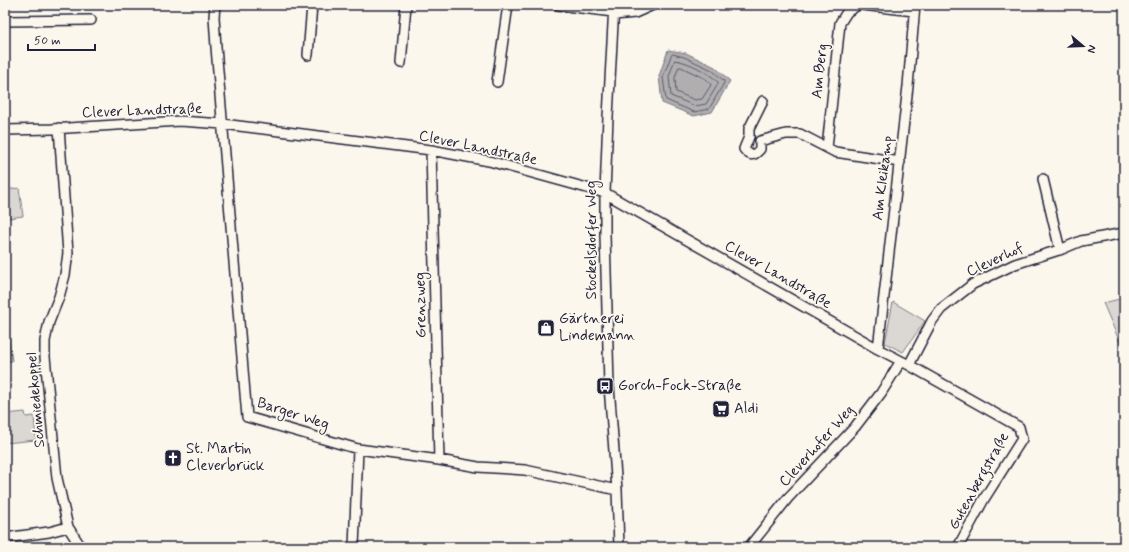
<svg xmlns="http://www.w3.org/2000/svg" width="1129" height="552" font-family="Mynerve,sans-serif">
  <rect width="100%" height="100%" fill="#fbf7ec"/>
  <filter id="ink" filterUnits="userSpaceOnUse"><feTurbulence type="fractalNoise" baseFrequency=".025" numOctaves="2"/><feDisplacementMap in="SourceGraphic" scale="8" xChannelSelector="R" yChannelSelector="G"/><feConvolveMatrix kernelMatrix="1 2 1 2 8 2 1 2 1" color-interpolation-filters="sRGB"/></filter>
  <g filter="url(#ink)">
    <!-- green -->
    <path fill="#dbd8d3" stroke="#7e7d87" d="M19,188l4,28 -14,2 -1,-7h-3v-21z
      M1124,298v54l-21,-49z
      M893,302l32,19 -22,31 -18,-9z
      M5,309l7,52 -7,1z
      M5,412l1,2 19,-2 1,5 8,-1 2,24 -31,3z"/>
    <!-- water -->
    <path fill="#b1aeb0" stroke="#787681" d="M668,50l18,3 29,14 15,14 -18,31 -18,4 -32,-13 -3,-27z"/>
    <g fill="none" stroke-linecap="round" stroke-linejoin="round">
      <!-- shore -->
      <path stroke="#5b5a6a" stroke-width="1" d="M673,54l11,3 28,13 12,11v2l-15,26 -15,3 -28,-12 -3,-23 8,-21z
        M675,60c14,2 33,12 43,22v2l-12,20 -11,2 -24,-10 -2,-19z
        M679,67h2l25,12 4,4 1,2 -9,14 -7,1 -19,-8 -1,-14z"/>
      <defs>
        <path id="street" d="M215,5l-1,12 2,30 31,370 111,32 81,11 39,7 47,3 92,20
          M558,5l55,7
          M614,5l-6,112 -3,76v41l4,152 8,104 2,57
          M862,5l52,6
          M614,15l21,-2 18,-8
          M5,21l86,-1
          M308,55l4,-50
          M401,63l5,-58
          M497,82l11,-77
          M763,101l-14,28v8l-3,7 -2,5c6,8 10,7 16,0v-8l26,-7h14l35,18 65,10
          M59,128l9,125 -3,22 -6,22 -10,25 -4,19v16l12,121 11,49 13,20
          M5,130l47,-1 128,-8 43,3 208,26 58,11 116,32 273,156 31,16 110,62 3,12 -38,60 -26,48
          M827,148l13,-125 7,-11 11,-7
          M431,150l8,310
          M1043,179l17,71
          M878,349l30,-263 7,-81
          M909,365l23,-44 9,-12 32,-25 42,-20 47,-15 19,-8 43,-8
          M5,538l44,-6 19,-5
          M354,547l4,-98
          M749,547l39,-49 67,-71 26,-34 20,-32"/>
      </defs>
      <!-- street casing -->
      <use href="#street" stroke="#22223b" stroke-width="12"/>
      <!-- street -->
      <use href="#street" stroke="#fbf7ec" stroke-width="9"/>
    </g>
  </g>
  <!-- icons -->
  <defs>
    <symbol id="shop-square" viewBox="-11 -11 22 22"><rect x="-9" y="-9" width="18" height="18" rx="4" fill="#22223b" stroke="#fbf7ec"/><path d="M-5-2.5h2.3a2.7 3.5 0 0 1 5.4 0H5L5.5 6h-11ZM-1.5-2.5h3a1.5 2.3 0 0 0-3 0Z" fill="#fff"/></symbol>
    <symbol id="bus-square" viewBox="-11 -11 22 22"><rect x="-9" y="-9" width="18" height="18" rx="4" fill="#22223b" stroke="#fbf7ec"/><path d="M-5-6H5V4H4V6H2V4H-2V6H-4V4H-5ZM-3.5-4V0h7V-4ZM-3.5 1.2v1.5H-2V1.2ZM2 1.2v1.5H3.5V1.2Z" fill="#fff"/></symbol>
    <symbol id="supermarket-square" viewBox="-11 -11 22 22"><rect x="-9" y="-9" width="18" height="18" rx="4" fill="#22223b" stroke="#fbf7ec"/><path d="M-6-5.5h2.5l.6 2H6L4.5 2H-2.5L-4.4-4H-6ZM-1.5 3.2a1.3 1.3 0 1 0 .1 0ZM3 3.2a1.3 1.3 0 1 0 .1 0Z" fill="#fff"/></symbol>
    <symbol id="church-square" viewBox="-11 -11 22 22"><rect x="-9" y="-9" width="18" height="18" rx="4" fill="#22223b" stroke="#fbf7ec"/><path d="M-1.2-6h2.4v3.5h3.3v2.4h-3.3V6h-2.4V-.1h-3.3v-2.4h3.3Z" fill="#fff"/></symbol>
  </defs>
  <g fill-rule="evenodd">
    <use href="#shop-square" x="536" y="318" width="20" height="20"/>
    <use href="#bus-square" x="595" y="376" width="20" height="20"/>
    <use href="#supermarket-square" x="711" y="399" width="20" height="20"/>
    <use href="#church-square" x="163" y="448" width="20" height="20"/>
  </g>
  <g text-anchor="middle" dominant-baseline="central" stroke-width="3.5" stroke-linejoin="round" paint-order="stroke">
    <!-- street labels -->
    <g font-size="15" fill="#22223b" stroke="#fbf7ec">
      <text transform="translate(820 71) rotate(-84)">Am Berg</text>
      <text transform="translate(142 111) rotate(-2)">Clever Landstraße</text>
      <text transform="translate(478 148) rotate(12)">Clever Landstraße</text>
      <text transform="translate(883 178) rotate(-83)">Am Kleikamp</text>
      <text transform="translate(592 240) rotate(-90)">Stockelsdorfer Weg</text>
      <text transform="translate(995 260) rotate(-25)">Cleverhof</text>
      <text transform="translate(778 275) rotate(30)">Clever Landstraße</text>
      <text transform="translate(421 305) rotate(-91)">Grenzweg</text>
      <text transform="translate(36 400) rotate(-95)">Schmiedekoppel</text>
      <text transform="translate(293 414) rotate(18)">Barger Weg</text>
      <text transform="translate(817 446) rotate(-48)">Cleverhofer Weg</text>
      <text transform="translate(979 481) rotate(-61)">Gutenbergstraße</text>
    </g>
    <!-- poi labels -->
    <g font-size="15" fill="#22223b" stroke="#fbf7ec" text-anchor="start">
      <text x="559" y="319">Gärtnerei<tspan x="559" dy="17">Lindemann</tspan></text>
      <text x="618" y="386">Gorch-Fock-Straße</text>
      <text x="734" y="409">Aldi</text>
      <text x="186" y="449">St. Martin<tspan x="186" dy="17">Cleverbrück</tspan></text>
    </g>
  </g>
  <!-- margin -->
  <rect width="1129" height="552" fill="none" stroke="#fbf7ec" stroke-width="20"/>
  <rect x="10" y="10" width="1109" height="532" fill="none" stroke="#22223b" stroke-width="1.5" filter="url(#ink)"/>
  <!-- north arrow -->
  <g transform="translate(1083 46) rotate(109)" stroke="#fbf7ec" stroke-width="3" paint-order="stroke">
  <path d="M0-3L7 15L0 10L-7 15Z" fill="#22223b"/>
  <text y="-6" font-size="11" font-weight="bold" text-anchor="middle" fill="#22223b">N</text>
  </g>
  <!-- scale -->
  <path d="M28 44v6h67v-6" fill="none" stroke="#22223b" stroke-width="2"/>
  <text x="34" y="44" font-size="12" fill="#22223b" stroke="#fbf7ec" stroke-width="3" paint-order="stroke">50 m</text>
</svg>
